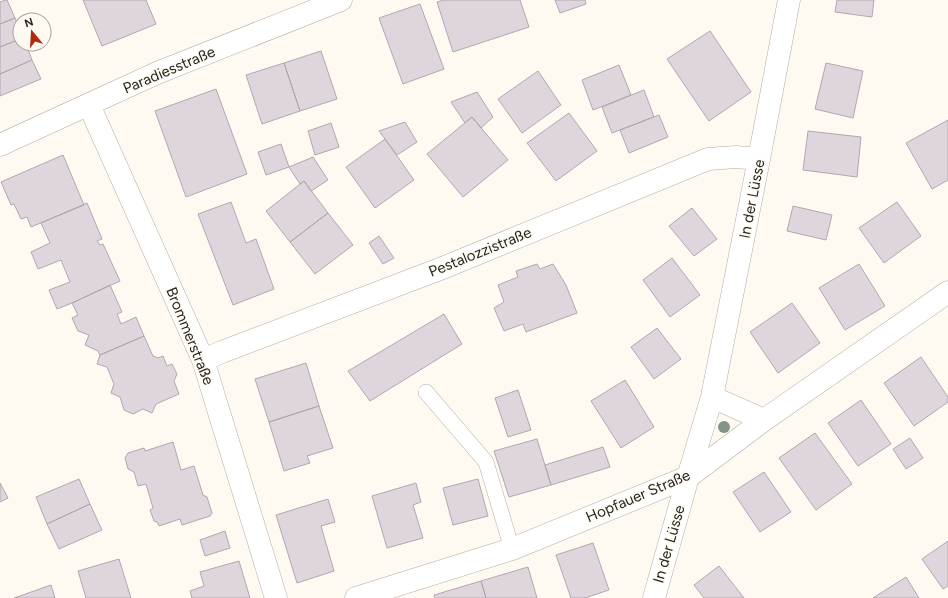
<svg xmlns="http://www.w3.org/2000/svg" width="948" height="598" font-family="Figtree,sans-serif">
  <rect width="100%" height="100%" fill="#fefaf2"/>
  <!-- building -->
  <path fill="#dfd6dd" stroke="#b0a8af" d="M6,0h1l8,18 -15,6v-22z
    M83,0h63l10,24 -54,22z
    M444,0h76l9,27 -76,25 -16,-50z
    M555,0h30l1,4 -26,9z
    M837,0h37l-2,17 -37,-5z
    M420,4l24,65 -41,15 -24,-66z
    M15,18l5,13v8l-20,8v-23z
    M710,31l41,61 -42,29 -42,-62z
    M20,39v5h6l6,16 -32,14v-27z
    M321,51l16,48 -37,12 -16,-48z
    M32,60l9,19 -41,17v-22z
    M284,63l16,48 -38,13 -16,-49z
    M826,63l37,8 -10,47 -38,-9z
    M619,65l12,30 -38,15 -11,-30z
    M538,71l23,34 -39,28 -24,-34z
    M216,89l31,85 -61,23 -31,-86z
    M644,90l10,27 -42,16 -10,-26z
    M477,92l16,25 -12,11 -9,-11 -7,6 -14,-21z
    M569,113l28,38 -41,30 -29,-38z
    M659,115l9,22 -39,16 -9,-23z
    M472,117l36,43 -45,37 -36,-43z
    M948,120v60l-16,9 -26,-46z
    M405,122l12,20 -20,13 -18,-24z
    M331,123l8,24 -24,8 -7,-24z
    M808,131l53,6 -4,40 -54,-7z
    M385,139l29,41 -39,28 -29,-41z
    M281,144l8,23 -23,8 -8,-23z
    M63,155l21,50 -53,22 -4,-10 -6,2 -7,-15 -3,1 -10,-23z
    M313,157l15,23 -17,11 -7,-10 -4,3 -11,-17z
    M304,181l24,32 -38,29 -24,-31z
    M231,202l15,41 10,-4 18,50 -41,16 -35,-91z
    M897,202l24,34 -37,27 -25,-35z
    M87,203l15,36 -5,2 3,4 3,-1 17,37 -48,22 -15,6 -8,-19 21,-8 -9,-22 -23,9 -7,-17 19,-9 -9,-20z
    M793,206l39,9 -6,25 -39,-9z
    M692,208l25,31 -23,17 -25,-30z
    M328,213l25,32 -38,29 -25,-32z
    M379,236l15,22 -11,6 -14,-21z
    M672,258l28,37 -30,22 -27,-37z
    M537,264l3,5 13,-5 13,21 11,28 -51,19 -3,-8 -19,7 -10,-23 10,-6 -6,-17 20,-8 -2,-6z
    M859,264l26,42 -40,24 -26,-42z
    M110,285l12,27 -5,2 4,10 15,-7 8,19 -44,19 -2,-4 -13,-6 4,-10 -11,-4 -6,-13 6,-3 -6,-12z
    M792,303l28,40 -42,30 -28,-41z
    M444,314l18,30 -92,57 -22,-30z
    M657,328l24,31 -27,20 -23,-32z
    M144,336l9,20 5,2 5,-2 4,10 5,-2 5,10 -3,7 5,13 -23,10 -4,9 -9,-4 -10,5 -9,-4 -4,-13 -9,-4 3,-9 -7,-17 -10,-3 3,-9z
    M921,357l27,40v5l-34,24 -30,-43z
    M306,363l13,43 -50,16 -14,-43z
    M625,380l29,47 -33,21 -30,-47z
    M518,390l13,40 -23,7 -13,-39z
    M861,400l30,44 -33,22 -30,-43z
    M319,406l14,42 -26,8 3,7 -26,8 -15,-49z
    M815,433l37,51 -36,26 -37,-52z
    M910,438l13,20 -17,11 -13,-20z
    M537,439l14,46 -42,12 -15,-46z
    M173,442l8,28 13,-4 9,29 4,2 5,16 -2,3 -28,9 -2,-6 -21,7 -2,-4 -3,-1 -4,-11 3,-2 -7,-24 -8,2 -4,-14 -6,-3 -3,-11 3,-5 16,-5 1,3z
    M603,447l7,20 -59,18 -6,-20z
    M764,472l27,40 -31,20 -27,-40z
    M79,479l11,25 -43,20 -11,-27z
    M478,479l10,37 -35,9 -10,-37z
    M0,483l8,15 -8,4z
    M416,483l5,19 -8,3 10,33 -36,10 -15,-52z
    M328,499l7,23 -14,4 13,45 -37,12 -21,-68z
    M90,504l12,26 -43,19 -12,-25z
    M225,531l5,17 -25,8 -5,-16z
    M948,541v45l-5,3 -21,-30z
    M593,543l16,47 -24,8h-14l-15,-43z
    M119,559l12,39h-45l-8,-27z
    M239,561l11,37h-58l-2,-7 14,-5 -4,-14z
    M719,566l25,32h-40l-10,-13z
    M528,567l9,31h-51l-5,-17z
    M906,577l13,21h-46z
    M481,581l5,17h-51l-1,-3z
    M51,585l4,13h-41z"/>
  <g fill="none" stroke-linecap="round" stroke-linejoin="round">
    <defs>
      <path id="service" d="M426,392l60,70 26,87"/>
      <path id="minor" d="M89,105l114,255 73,238
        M0,145l157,-72 184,-73
        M203,360l19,-8 218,-83 268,-110 28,-2 23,2
        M712,397l52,23
        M356,598l156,-49 176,-72 76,-57 184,-128
        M654,598l34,-121 24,-80 47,-238 30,-159"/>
    </defs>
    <!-- service casing -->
    <use href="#service" stroke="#b2ada4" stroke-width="16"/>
    <!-- minor casing -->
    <use href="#minor" stroke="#b2ada4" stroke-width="23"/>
    <!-- service -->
    <use href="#service" stroke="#fff" stroke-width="15"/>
    <!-- minor -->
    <use href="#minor" stroke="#fff" stroke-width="22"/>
  </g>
  <!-- trees -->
  <circle fill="#819587" cx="724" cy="427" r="6"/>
  <g text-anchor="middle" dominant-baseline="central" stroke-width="3" stroke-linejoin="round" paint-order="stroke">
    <!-- street labels -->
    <g font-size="15" fill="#282623" stroke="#fefaf2">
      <text transform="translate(169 70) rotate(-23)">Paradiesstraße</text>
      <text transform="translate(752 199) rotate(-79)">In der Lüsse</text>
      <text transform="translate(480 252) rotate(-22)">Pestalozzistraße</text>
      <text transform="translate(190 336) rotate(68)">Brommerstraße</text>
      <text transform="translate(638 496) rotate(-23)">Hopfauer Straße</text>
      <text transform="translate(669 544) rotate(-74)">In der Lüsse</text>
    </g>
  </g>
  <!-- north arrow -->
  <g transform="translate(32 32) rotate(342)"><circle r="19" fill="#fefaf2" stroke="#a8a59f"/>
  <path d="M0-3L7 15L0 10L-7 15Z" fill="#b42811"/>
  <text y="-6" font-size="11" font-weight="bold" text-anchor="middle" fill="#282623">N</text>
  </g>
</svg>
